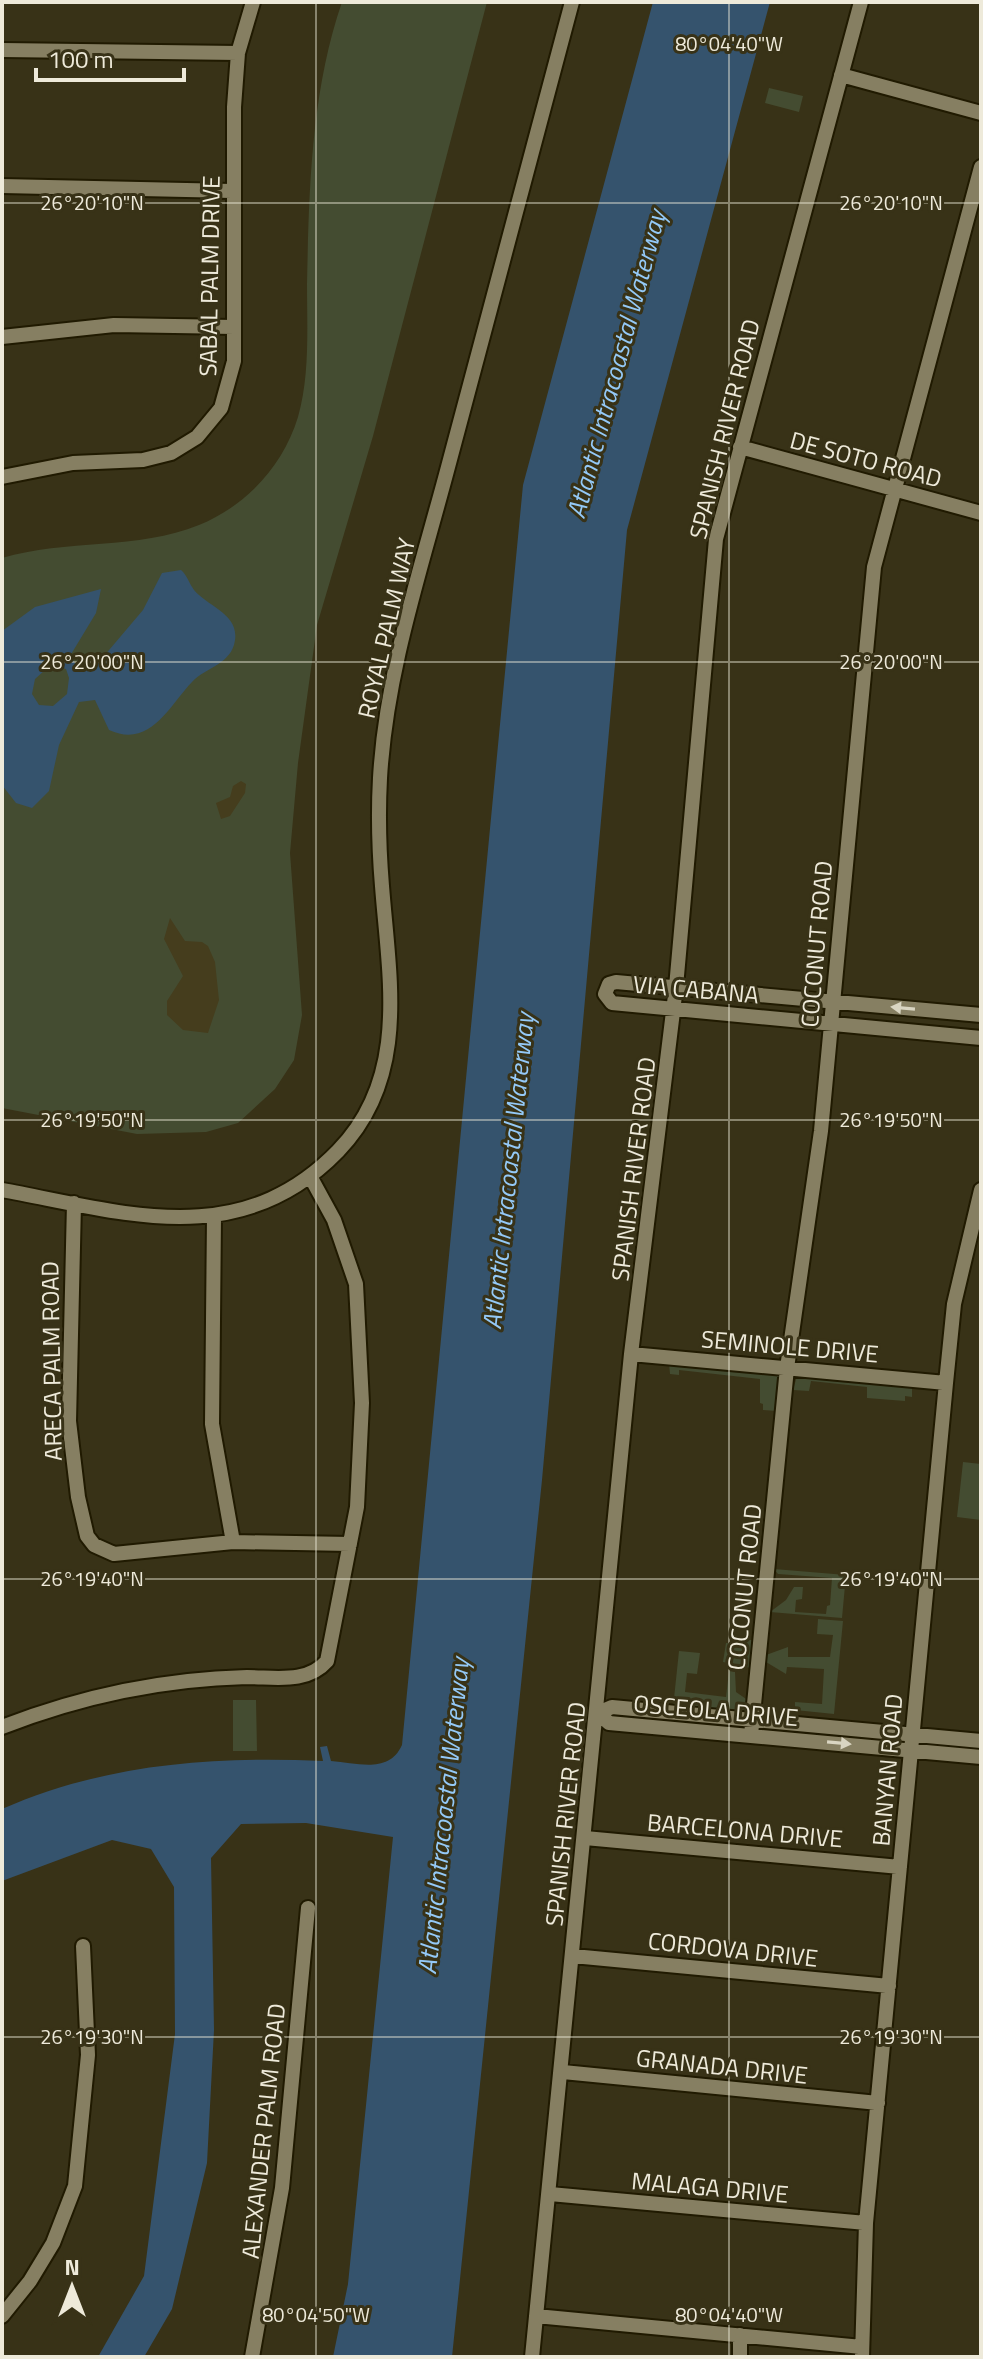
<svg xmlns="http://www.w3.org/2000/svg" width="983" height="2359" font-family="'Titillium Web',sans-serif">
  <rect width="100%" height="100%" fill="#383217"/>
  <!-- green -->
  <path fill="#444c31" d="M342,2h145l-114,434 -56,189 -19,138 -8,90 12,162 -8,45 -19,29 -37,34 -32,9 -69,2 -135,-26v-550c64,-19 136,-8 197,-33 47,-19 84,-59 99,-108 12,-42 9,-90 9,-133 2,-94 4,-192 35,-282z
    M769,88l34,8 -4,16 -34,-9z
    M669,1363l107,10 5,4 -4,34 -14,-1v-6l-3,-1v-24l-81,-9v5l-9,-1z
    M797,1376l115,9v12l-7,-1v5l-38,-3v-11l-56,-6 -2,10 -16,-1z
    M963,1462l18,2v56l-24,-3z
    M774,1569l72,6 -4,43 -72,-6 16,-12 8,-13h9l-1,12 -6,1 -1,12 31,2 1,-8 3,-1 2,-27 -54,-4z
    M818,1619l25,2 -9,93 -39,-4v-8l27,2 2,-35 -37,-2 -1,7 -20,-12v-7l22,-8v10h42l3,-22 -16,-1z
    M738,1640h17l-4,28 -28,-6 3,-19 12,1z
    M679,1651l21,2 -3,21 -10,-1 -2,19 41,5 3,-26 6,1 1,20 13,9 -1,6 -10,6 -65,-5z
    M233,1700h23l1,51h-24z"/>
  <!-- sand -->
  <path fill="#453d1d" d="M241,781l5,3 -1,9 -15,23 -9,3 -5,-16 14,-6 3,-11z
    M170,918l15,23 17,1 6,4 7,16 4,38 -11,33 -25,-3 -16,-15v-14l16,-25 -19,-37z"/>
  <!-- water -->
  <path fill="#35536d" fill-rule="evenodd" d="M653,2h117l-143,528 -85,950 -90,877h-119l15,-73 45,-447 -87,-14 -65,1 -30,34 3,172 -7,133 -35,146 -28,48h-46l46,-81 31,-242 -1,-147 -23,-38 -39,-9 -110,41v-72c102,-45 211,-53 321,-48l-3,-14 7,-1 4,15c27,2 58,13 71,-16l121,-1260z
    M181,570c6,5 8,13 13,20 13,16 45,24 41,50 -3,24 -29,27 -43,42 -23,24 -42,67 -83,48l-14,-30 -16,2 -20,43 -10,46 -17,17 -16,-5 -14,-18v-154l33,-24 66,-18 -5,24 -26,43 7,10 16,3 50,-59 19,-37zM60,667l6,2 3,9 -2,16 -14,12 -14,-1 -7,-11 3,-15 10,-9z"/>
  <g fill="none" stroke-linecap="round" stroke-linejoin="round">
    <defs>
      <path id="minor" d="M2,50l236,3
        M841,75l140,38
        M2,186l230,5
        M2,337l112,-12 120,2
        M740,447l241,66
        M2,477l71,-14 70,-3 28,-7 26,-16 24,-29 13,-47v-254l4,-54 15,-51
        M981,1015l-365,-33 -7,2 -4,10 7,9 369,35
        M2,1190c121,22 237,63 336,-39 72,-74 51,-173 44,-265 -3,-36 -4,-72 -2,-108 6,-106 41,-209 68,-311 42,-155 83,-310 124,-465
        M74,1203l-5,218 9,76 9,39 7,9 20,9 119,-12 117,2
        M214,1217l-2,207 21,118
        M631,1354l315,29
        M598,1713l11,10 372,34
        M598,1713l14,-6 369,34
        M2,1727c77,-30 162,-48 245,-50 28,0 60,7 80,-16l30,-154 5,-104 -6,-119 -22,-64 -24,-44
        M751,1735l36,-367 34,-237 53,-564 107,-400
        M585,1838l315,29
        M573,1956l316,30
        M563,2072l315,31
        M550,2194l316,29
        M2,2316l28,-35 23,-38 22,-57 13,-131 -5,-109
        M536,2316l326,31
        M252,2357l30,-169 26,-280
        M532,2357l99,-1003 45,-367 40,-448 145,-537
        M740,2357v-22
        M862,2357l4,-134 80,-840 8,-79 27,-114"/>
    </defs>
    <!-- minor casing -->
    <use href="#minor" stroke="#201a01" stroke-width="18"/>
    <!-- minor -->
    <use href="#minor" stroke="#867f62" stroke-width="14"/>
  </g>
  <!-- one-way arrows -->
  <defs><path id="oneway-solid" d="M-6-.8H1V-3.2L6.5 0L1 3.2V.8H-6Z" transform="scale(2)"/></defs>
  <g fill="#d9d5c2">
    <use href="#oneway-solid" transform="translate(903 1008) rotate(-175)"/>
    <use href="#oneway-solid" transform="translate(839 1743) rotate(5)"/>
  </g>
  <!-- ticks -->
  <path fill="none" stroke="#eeeada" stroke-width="2" stroke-opacity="0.45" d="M316,2v2355M729,2v2355M2,203h979M2,662h979M2,1120h979M2,1579h979M2,2037h979"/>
  <g text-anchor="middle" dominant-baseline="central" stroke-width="6" stroke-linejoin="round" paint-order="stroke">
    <!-- street labels -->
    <g font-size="24" fill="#eeeada" stroke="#383217">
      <text transform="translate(209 276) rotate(-89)">SABAL PALM DRIVE</text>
      <text transform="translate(724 429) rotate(-76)">SPANISH RIVER ROAD</text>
      <text transform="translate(866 459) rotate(15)">DE SOTO ROAD</text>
      <text transform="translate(386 628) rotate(-77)">ROYAL PALM WAY</text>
      <text transform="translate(816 944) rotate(-85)">COCONUT ROAD</text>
      <text transform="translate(696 989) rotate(5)">VIA CABANA</text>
      <text transform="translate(633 1169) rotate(-83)">SPANISH RIVER ROAD</text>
      <text transform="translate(790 1346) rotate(5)">SEMINOLE DRIVE</text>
      <text transform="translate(51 1361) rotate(-91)">ARECA PALM ROAD</text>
      <text transform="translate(744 1587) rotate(-84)">COCONUT ROAD</text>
      <text transform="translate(716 1710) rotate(5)">OSCEOLA DRIVE</text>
      <text transform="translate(887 1770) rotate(-85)">BANYAN ROAD</text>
      <text transform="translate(565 1814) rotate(-84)">SPANISH RIVER ROAD</text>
      <text transform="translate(745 1830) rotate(5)">BARCELONA DRIVE</text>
      <text transform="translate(733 1949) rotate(6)">CORDOVA DRIVE</text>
      <text transform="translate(722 2066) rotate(6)">GRANADA DRIVE</text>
      <text transform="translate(263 2131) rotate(-84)">ALEXANDER PALM ROAD</text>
      <text transform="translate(710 2187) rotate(5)">MALAGA DRIVE</text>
    </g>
    <!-- water labels -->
    <g font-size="26" font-style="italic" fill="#94c9f7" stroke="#383217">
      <text transform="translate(616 364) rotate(-75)">Atlantic Intracoastal Waterway</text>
      <text transform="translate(508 1171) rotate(-84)">Atlantic Intracoastal Waterway</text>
      <text transform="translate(443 1816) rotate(-84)">Atlantic Intracoastal Waterway</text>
    </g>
  </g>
  <g font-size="20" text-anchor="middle" fill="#eeeada" stroke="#383217" stroke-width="6" stroke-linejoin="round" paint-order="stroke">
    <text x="729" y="51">80°04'40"W</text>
    <text x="92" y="210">26°20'10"N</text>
    <text x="891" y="210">26°20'10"N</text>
    <text x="92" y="669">26°20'00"N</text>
    <text x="891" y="669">26°20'00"N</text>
    <text x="92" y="1127">26°19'50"N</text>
    <text x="891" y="1127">26°19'50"N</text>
    <text x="92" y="1586">26°19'40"N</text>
    <text x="891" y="1586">26°19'40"N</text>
    <text x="92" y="2044">26°19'30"N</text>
    <text x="891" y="2044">26°19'30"N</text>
    <text x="316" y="2322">80°04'50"W</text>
    <text x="729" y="2322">80°04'40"W</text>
  </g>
  <!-- border -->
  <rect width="983" height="2359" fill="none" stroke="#eeeada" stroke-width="8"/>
  <!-- north arrow -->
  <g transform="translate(72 2287)" stroke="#383217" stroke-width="6" paint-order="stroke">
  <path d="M0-6L14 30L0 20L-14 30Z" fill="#eeeada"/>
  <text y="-12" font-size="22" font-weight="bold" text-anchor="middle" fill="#eeeada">N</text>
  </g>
  <!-- scale -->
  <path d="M36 68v12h148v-12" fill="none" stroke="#eeeada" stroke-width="4"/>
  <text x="48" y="68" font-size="24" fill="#eeeada" stroke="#383217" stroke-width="6" paint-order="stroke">100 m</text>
</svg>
